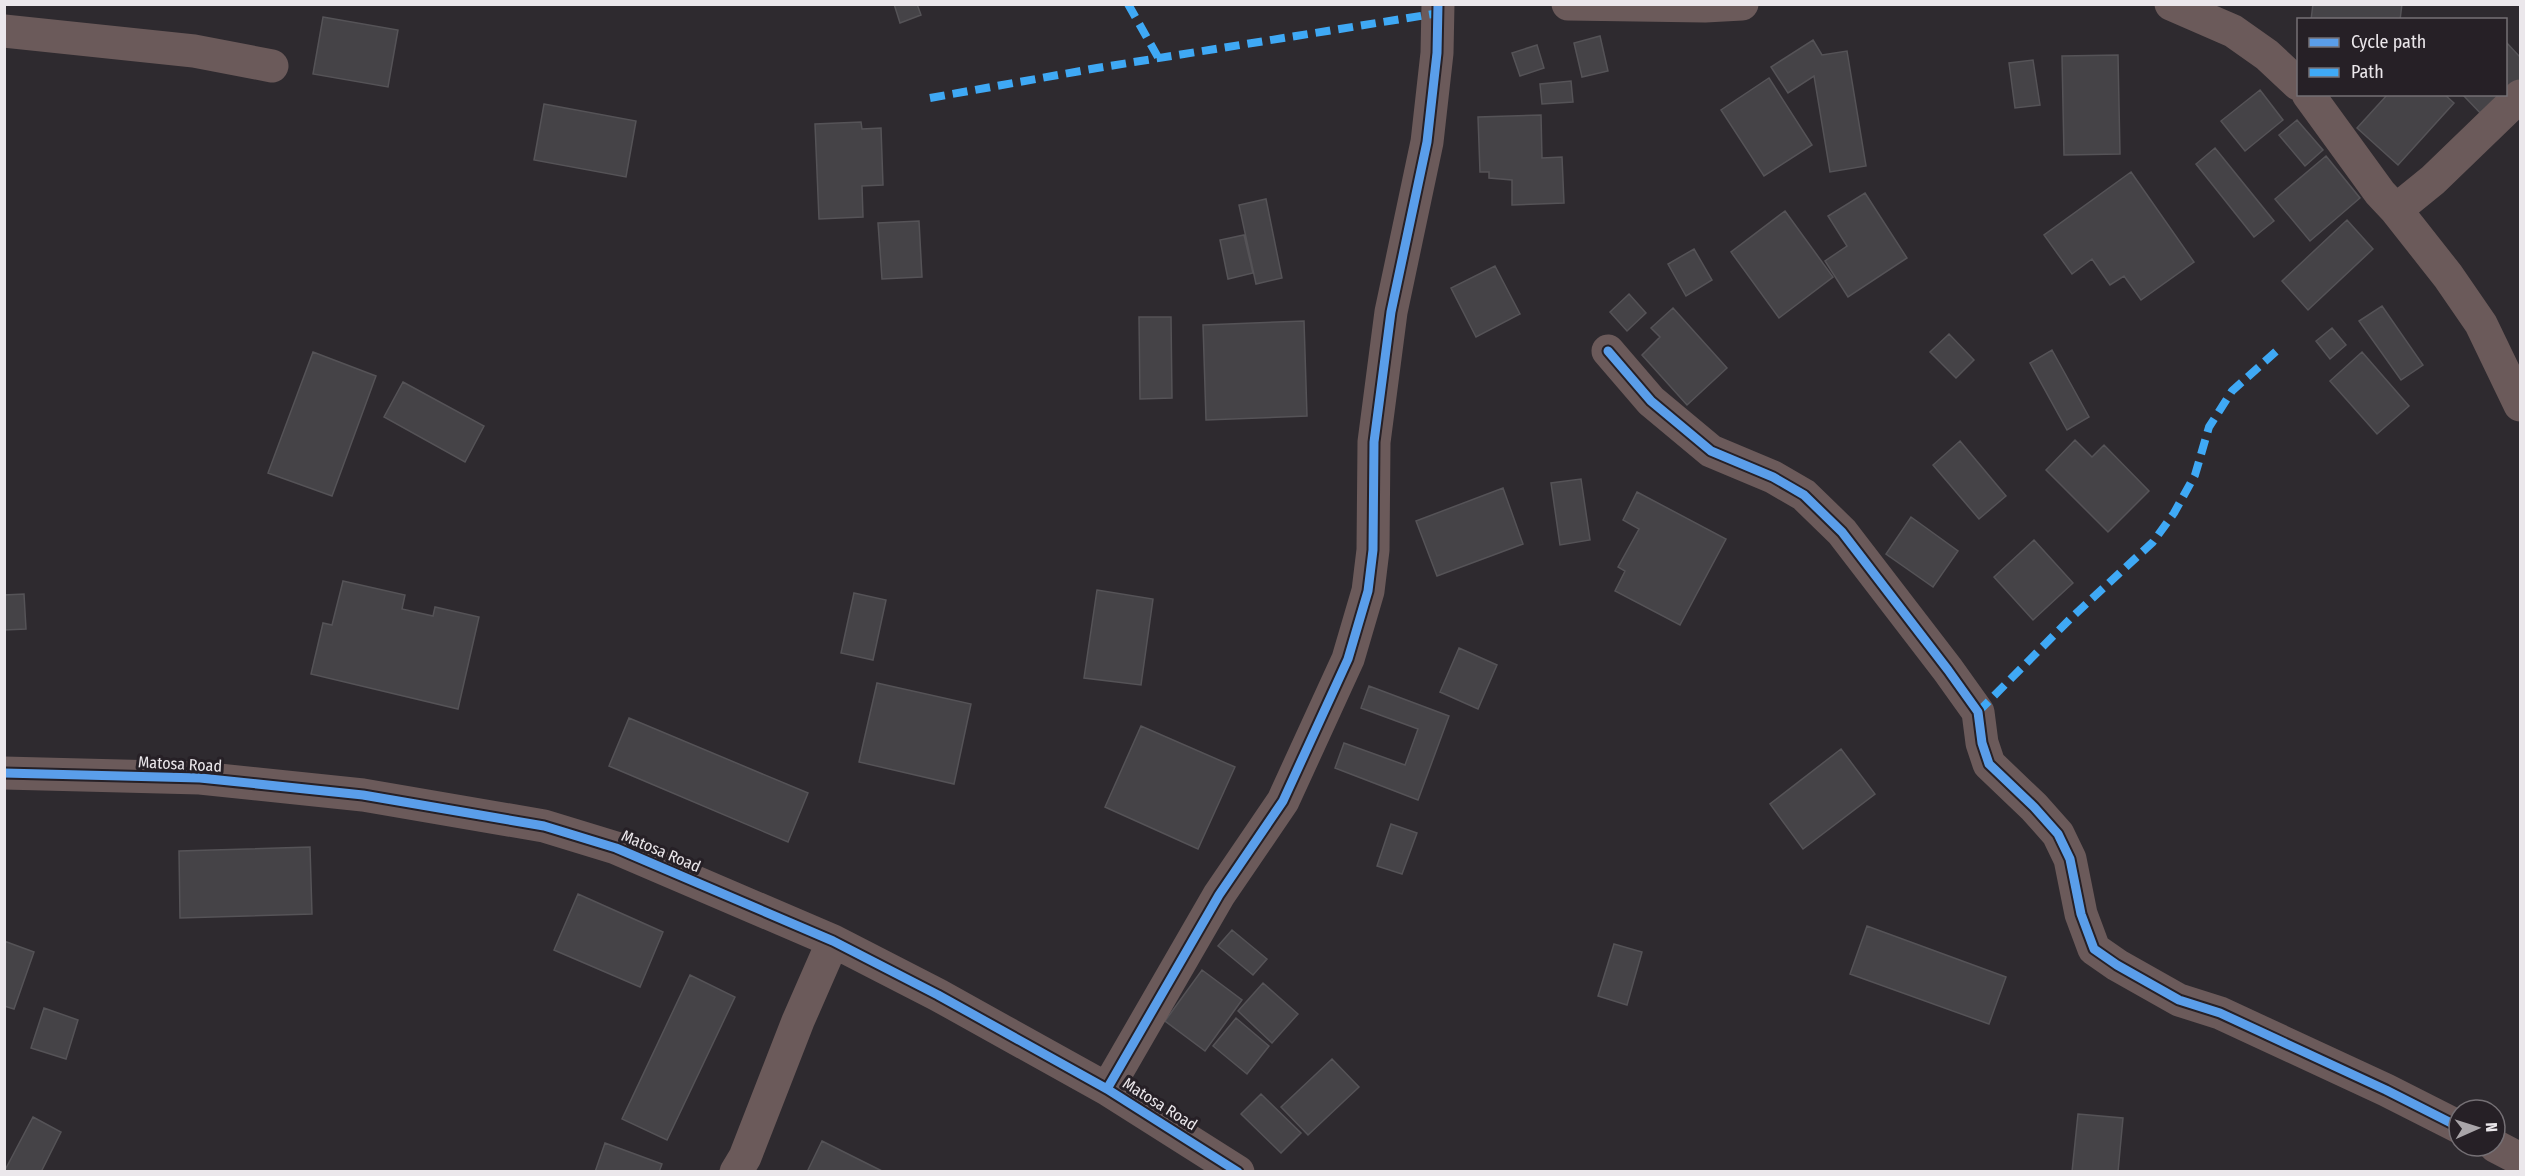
<svg xmlns="http://www.w3.org/2000/svg" width="2525" height="1176" font-family="'Fira Sans Condensed',sans-serif">
  <rect width="100%" height="100%" fill="#2e2a2f"/>
  <!-- building -->
  <path fill="#454347" stroke="#555357" stroke-width="1.5" d="M894,4h23l4,11 -21,8z
    M2313,4h89l-2,16h-89z
    M323,17l75,13 -10,57 -75,-13z
    M1600,36l8,35 -26,6 -8,-34z
    M1813,40l9,15 25,-4 19,115 -36,6 -16,-96 -26,17 -17,-26z
    M2506,42l14,15v24l-36,36 -22,-23h44z
    M1537,45l7,23 -24,8 -8,-23z
    M2118,55l2,99 -56,1 -2,-99z
    M2033,60l7,45 -25,3 -6,-45z
    M1769,78l43,67 -48,31 -43,-66z
    M1571,81l2,21 -31,2 -2,-20z
    M2260,90l23,30 -38,31 -24,-30z
    M2388,94h56l10,9 -56,62 -41,-37z
    M544,104l92,17 -10,56 -92,-17z
    M1541,115l1,43 20,-1 2,46 -52,2v-25l-23,-2v-6h-9l-2,-55z
    M2297,120l26,30 -18,16 -26,-31z
    M861,122l1,7 19,-1 2,57 -21,1 1,31 -44,2 -4,-95z
    M2215,148l59,73 -20,16 -58,-73z
    M2326,156l34,42 -50,43 -35,-42z
    M2131,172l63,90 -53,38 -17,-24 -14,9 -18,-26 -20,15 -28,-39z
    M1865,193l42,65 -59,39 -23,-36 22,-15 -19,-30z
    M1266,199l16,79 -26,6 -17,-79z
    M1785,211l48,66 -54,41 -48,-66z
    M2347,220l26,29 -65,61 -26,-29z
    M919,221l3,56 -40,2 -4,-56z
    M1244,235l9,38 -25,6 -8,-39z
    M1694,249l18,31 -26,16 -18,-32z
    M1495,266l25,48 -44,23 -25,-49z
    M1629,294l17,19 -19,18 -17,-19z
    M2382,306l41,59 -22,15 -42,-59z
    M1673,308l54,60 -40,37 -45,-50 18,-18 -9,-9z
    M1139,317h32l1,81 -32,1z
    M1304,321l3,95 -101,4 -3,-95z
    M2332,328l14,17 -16,14 -14,-18z
    M1949,334l25,26 -18,18 -26,-26z
    M2052,350l37,67 -22,13 -37,-67z
    M313,352l63,24 -44,120 -64,-23z
    M2362,352l47,54 -32,28 -47,-53z
    M403,382l81,44 -19,36 -81,-45z
    M2075,440l17,17 12,-12 45,46 -41,41 -62,-62z
    M1960,441l46,55 -27,23 -46,-54z
    M1581,479l9,61 -30,5 -9,-62z
    M1503,488l20,56 -86,32 -21,-55z
    M1637,492l89,47 -46,86 -65,-34 10,-20 -7,-4 21,-38 -16,-9z
    M1911,517l47,34 -25,36 -47,-33z
    M2034,540l39,43 -40,37 -39,-43z
    M343,581l62,14 -3,14 31,7 2,-9 44,10 -21,92 -147,-35 12,-51 9,2z
    M1097,590l56,9 -12,86 -57,-7z
    M854,593l32,7 -13,60 -32,-7z
    M24,594l2,35 -22,1v-35z
    M1459,648l38,17 -19,44 -38,-17z
    M877,683l94,21 -17,80 -95,-22z
    M1369,686l80,30 -31,84 -83,-32 9,-25 61,22 13,-36 -57,-21z
    M629,718l179,75 -20,49 -179,-76z
    M1141,726l94,41 -37,82 -93,-42z
    M1841,749l34,45 -72,55 -33,-45z
    M1391,824l26,9 -15,41 -25,-8z
    M310,847l2,67 -132,4 -1,-67z
    M578,894l85,38 -23,55 -86,-37z
    M1867,926l139,51 -17,47 -139,-50z
    M1232,930l35,29 -14,16 -35,-29z
    M4,941l30,11 -20,57 -10,-3z
    M1614,944l28,8 -15,53 -29,-9z
    M1202,970l40,30 -37,51 -40,-30z
    M690,975l45,22 -68,143 -45,-21z
    M1263,983l35,31 -26,29 -34,-32z
    M44,1008l34,12 -12,39 -35,-11z
    M1236,1018l33,28 -22,28 -34,-28z
    M1332,1059l27,28 -51,48 -27,-28z
    M1261,1094l40,39 -20,20 -40,-39z
    M2078,1114l45,4 -5,54h-46z
    M33,1117l28,15 -20,40h-37z
    M822,1141l62,31h-77z
    M605,1143l57,21 -3,8h-64z"/>
  <g fill="none" stroke-linecap="round" stroke-linejoin="round">
    <!-- minor -->
    <path stroke="#6b5a5a" stroke-width="33" d="M1568,4l137,2 37,-2
      M2171,4l62,27 34,24 31,29
      M4,31l190,20 78,15
      M2308,94l72,99 16,17 52,66 33,48 39,81
      M2396,210l37,-30 87,-84
      M1608,351l43,50 60,50 62,26 31,18 38,37 106,138 30,42 4,31 7,21 45,43 24,27 12,25 11,55 13,35 23,16 62,35 41,13 166,77 73,37
      M4,773l196,5 163,17 181,31 72,22 217,93 105,54 169,94 131,83
      M1107,1089l112,-194 64,-94 65,-142 20,-68 5,-41 1,-108 17,-130 36,-170 10,-89 1,-49
      M2495,1146l25,13
      M736,1172l9,-15 53,-136 35,-80"/>
    <!-- quiet -->
    <path stroke="#3fa9f5" stroke-width="8" stroke-dasharray="15 8" stroke-linecap="butt" d="M1128,4l31,55
      M930,98l167,-30 342,-55
      M1978,712l93,-94 82,-76 21,-29 21,-38 14,-48 23,-36 49,-44"/>
    <defs>
      <path id="cycleway" d="M1608,351l43,50 60,50 62,26 31,18 38,37 106,138 30,42 4,31 7,21 45,43 24,27 12,25 11,55 13,35 23,16 62,35 41,13 166,77 73,37
        M4,773l196,5 163,17 181,31 72,22 217,93 105,54 169,94 131,83
        M1107,1089l112,-194 64,-94 65,-142 20,-68 5,-41 1,-108 17,-130 36,-170 10,-89 1,-49"/>
    </defs>
    <!-- cycleway casing -->
    <use href="#cycleway" stroke="#262026" stroke-width="13"/>
    <!-- cycleway -->
    <use href="#cycleway" stroke="#5a9eea" stroke-width="9"/>
  </g>
  <g text-anchor="middle" dominant-baseline="central" stroke-width="6" stroke-linejoin="round" paint-order="stroke">
    <!-- street labels -->
    <g font-size="16" fill="#ebe7eb" stroke="#262026">
      <text transform="translate(180 764) rotate(3)">Matosa Road</text>
      <text transform="translate(661 851) rotate(23)">Matosa Road</text>
      <text transform="translate(1160 1104) rotate(32)">Matosa Road</text>
    </g>
  </g>
  <!-- border -->
  <rect width="2525" height="1176" fill="none" stroke="#ebe7eb" stroke-width="12"/>
  <!-- legend -->
  <rect x="2297" y="18" width="210" height="78" fill="#262026" stroke="#757075" stroke-width="1.5"/>
  <rect x="2309" y="38" width="30" height="9" fill="#5a9eea" stroke="#757075" stroke-width="1.5"/>
  <text x="2351" y="48" font-size="18" fill="#ebe7eb">Cycle path</text>
  <rect x="2309" y="68" width="30" height="9" fill="#3fa9f5" stroke="#757075" stroke-width="1.5"/>
  <text x="2351" y="78" font-size="18" fill="#ebe7eb">Path</text>
  <!-- north arrow -->
  <g transform="translate(2477 1128) rotate(87)"><circle r="28" fill="#262026" stroke="#757075" stroke-width="1.5"/>
  <path d="M0-4.5L10 22L0 15L-10 22Z" fill="#a9a5a9"/>
  <text y="-9" font-size="16" font-weight="bold" text-anchor="middle" fill="#ebe7eb">N</text>
  </g>
</svg>
